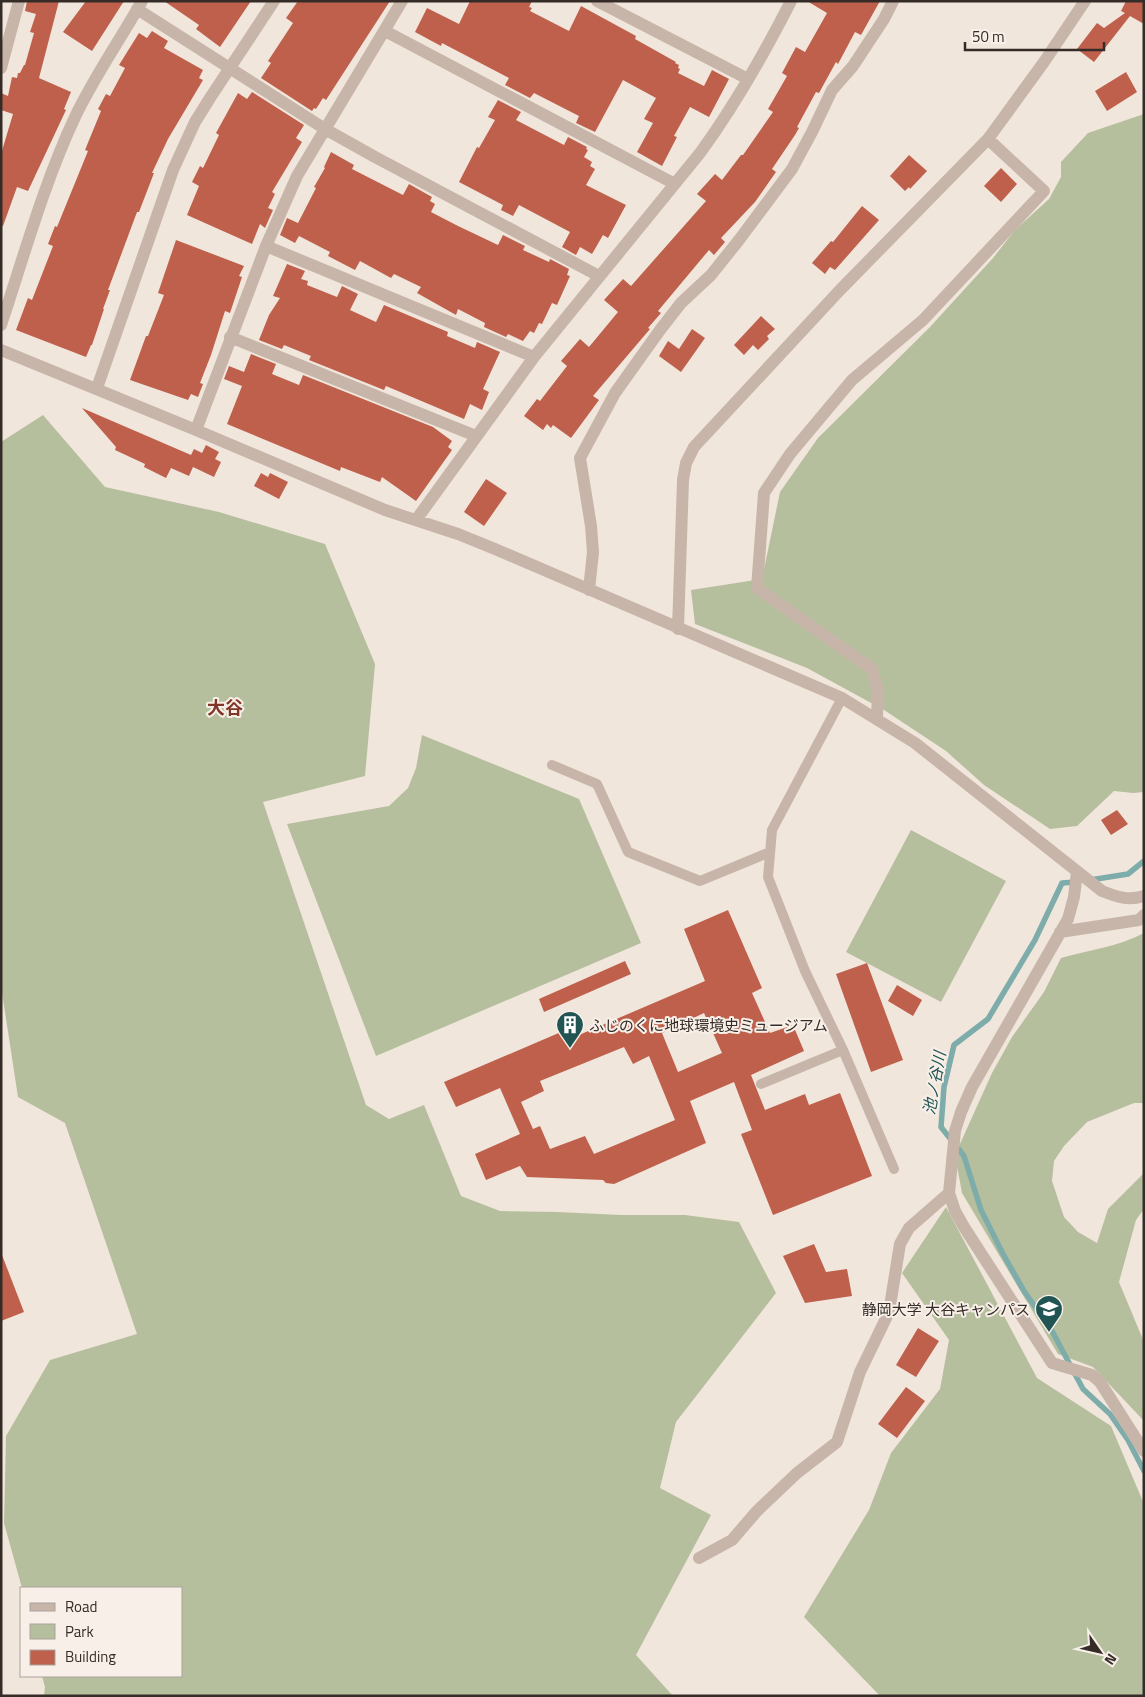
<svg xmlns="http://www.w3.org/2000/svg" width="1145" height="1697" font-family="'Titillium Web','Noto Sans JP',sans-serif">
  <rect width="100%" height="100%" fill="#f1e6dc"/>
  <!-- green -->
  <path fill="#b6bf9d" d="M1144,114v678l-11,1 -19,-2 -37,35 -27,3 -66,-44 -38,-34 -62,-41 -77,-42 -112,-44 -4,-34 71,-11 18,-87 38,-54 112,-111 63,-69 22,-28 34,-31 12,-22v-15l27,-29z
    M43,415l62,72 114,25 106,32 50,120 -10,112 -102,26 103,303 23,14 35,-14 37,91 39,15 57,1 64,3h64l54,7 37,71 -100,129 -16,66 51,27 -75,140 37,41h-629l1,-9 -3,-11h139v-88h-159l-18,-65 2,-87 44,-76 87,-26 -72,-211 -47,-26 -17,-111v-544z
    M422,735l157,64 62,144 -265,113 -89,-232 102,-18 19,-18 8,-20z
    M911,830l95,51 -65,121 -95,-50z
    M1144,933v170h-10l-47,19 -23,24 -10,15 -2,20 12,36 14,15 19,11 11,-34 36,-36v36l-8,11 -17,62 25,60v79l-51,-54 -35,-13 -96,-161 -7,-38 37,-82 20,-36 32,-45 17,-34c27,-8 57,-11 83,-25z
    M946,1207l91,171 74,48 33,78v192h-264l-76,-79 65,-107 22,-57 49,-64 9,-49 -47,-67z"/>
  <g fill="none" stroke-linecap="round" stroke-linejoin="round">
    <!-- stream -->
    <path stroke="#7dacaa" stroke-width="5.5" d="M1090,880l38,-6 16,-13
      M1076,882l-14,1 -27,57 -47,79 -34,26 -10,42 -3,40 23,29 17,54 22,44 21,37 28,40 31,58 27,25 18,26 16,31"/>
  </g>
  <!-- building -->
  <path fill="#bf604c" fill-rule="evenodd" d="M27,1h32l-20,77 32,14 -7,17 2,1 -38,81 -11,-4 -14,39 -2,-1v-71l12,-40 -12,-4v-17l7,3 4,-19 5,1 1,-5h2l4,-8h1l9,-32 -4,-1 6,-18 -11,-3z
    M86,1h38l-32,50 -29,-19z
    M164,1h87l-31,46 -24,-18 3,-4z
    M298,1h92l-64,99 -3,-2 -7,11 -2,-1 -2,3 -51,-33 10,-15 -3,-2 25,-38 -7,-5z
    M470,1h62l-3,6 3,1 -2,3 39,20 12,-25 55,30 -1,3 41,23 -1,1 4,2 -1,3 2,1 -2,4 26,13 8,-16 17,9 -20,38 -19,-10 -16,29 3,1 -15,29 -25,-14 16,-29 -9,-4 12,-21 -33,-18 -28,52 -19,-9 3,-7 -45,-23 -4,5 -25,-13 4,-7 -67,-35 -1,3 -26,-14 12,-24 32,16z
    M807,1h73l-19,34 -6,-3 -17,32 -2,-2 -17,31 -3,-1 -19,35 2,1 -4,7 -23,34 4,3 -21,30 -34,36 4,4 -11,13 -5,-5 -51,61 3,2 -13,15 2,1 -57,67 6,4 -28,38 -18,-13 -2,3 -4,-4 -4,6 -19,-14 13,-17 3,2 27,-35 -6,-5 19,-22 9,8 29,-35 -14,-12 19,-21 8,7 75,-85 -9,-7 18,-20 7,6 19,-25h2l30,-43 -5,-3 19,-33 -5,-3 14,-26 9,5 22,-39z
    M1126,1h18v23l-14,-8 -36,46 -17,-13 20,-26 7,5 21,-15 -4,-2z
    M152,31l16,10 -4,7 39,22 -4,8 4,2 -35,59 -16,34h2l-15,39h-2l-29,78h2l-7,19h1l-12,36h-1l-5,12 -70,-27 12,-32 4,2 21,-54 -5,-2 7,-18 2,1 31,-76 -3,-1 16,-39 -3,-2 8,-15 4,2 15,-28 -6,-3 20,-32 8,5z
    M1126,72l11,20 -30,19 -12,-20z
    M252,92l52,33 -8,13 6,4 -30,50 3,2 -7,14 5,2 -8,18 -5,-4 -8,20 -65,-29 12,-29 -7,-4 8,-16 3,2 16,-33 -3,-2 22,-40 9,6z
    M498,100l23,12 -5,8 48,25 4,-8 19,10 -1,2 2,1 -4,7 8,5 -2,4 5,3 -9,16 40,20 -18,33 -5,-3 -11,19 -12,-7 -4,8 -14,-8 8,-15 -51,-27 -6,11 -12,-6 2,-5 -44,-23 18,-35 2,1 16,-28 -7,-3z
    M331,152l23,13 -2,4 51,26 6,-11 23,13 -2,4 5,3 -4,8 27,14 40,19 5,-10 22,11 -2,4 26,12 1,-3 19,10 -2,6 3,1 -13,29 -5,-2 -10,21 -3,-1 -5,10 -4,-2 -7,10 -15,-7 -2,3 -22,-10 1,-4 -27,-14 -2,6 -39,-22 4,-6 -27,-13 -3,4 -31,-17 -5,9 -27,-14 2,-4 -31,-16 -4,7 -15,-8 7,-17 11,5 18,-35 -2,-1 11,-19 -1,-1z
    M909,155l18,16 -17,18 -1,-2 -4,4 -15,-15z
    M1001,168l16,16 -16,18 -17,-16z
    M862,206l17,14 -44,50 -5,-3 -5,7 -13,-11 19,-22 2,1z
    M176,240l68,26 -5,10 3,1 -12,36 -5,-2 -14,44 -11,28 3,1 -5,13 -7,-3 -3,6 -58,-20 16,-44h2l16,-41 -6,-2z
    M287,264l18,7 -4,8 7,2 -1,4 30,12 5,-11 16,8 -8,16 26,12 8,-17 64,27 -1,4 28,12 2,-6 23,10 -17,37 6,3 -7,18 -12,-6 -6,15 -78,-33 -2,4 -75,-30 2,-4 -27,-11 -2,4 -23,-9 10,-25 11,-17 -7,-2z
    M761,316l14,13 -8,7 2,3 -11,11 -5,-5 -9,10 -10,-10z
    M692,329l13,9 -24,34 -22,-16 9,-15 11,8z
    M251,354l25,10 -4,10 27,11 4,-10 130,52 19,14 -4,6 4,3 -36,51 -34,-24 -2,5 -39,-15 -1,4 -113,-47 15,-38 -18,-7 5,-13 15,6z
    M82,408l109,47 3,-6 8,4 4,-8 13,7 -4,7 6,3 -7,15 -21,-10 -4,9 -18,-8 -5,10 -22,-11 1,-3 -30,-14 1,-3z
    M261,473l7,4 2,-4 18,9 -9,17 -25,-13z
    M486,479l21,14 -23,33 -20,-14z
    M1117,810l11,14 -17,11 -10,-15z
    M728,910l34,78 -10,5 18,40 23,-8 11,26 -53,24 14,35 40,-16 4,11 31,-12 32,83 -99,39 -32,-81 11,-4 -18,-48 -44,19 16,42 -92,41 -8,-1 -3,-3 -76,-3 -7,-11 -34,14 -11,-26 45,-20 -20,-46 -44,19 -12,-25 117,-50 4,9 140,-60 -21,-52zM704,1013l18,40 -44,19 -16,-39zM624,1047l9,17 16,-8 26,64 -81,34 -9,-18 -35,13 -10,-23 -7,3 -12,-27 23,-11 -4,-10z
    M625,961l6,13 -87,38 -5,-13z
    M867,963l36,97 -32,12 -35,-98z
    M897,985l25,15 -9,16 -25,-15z
    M814,1244l12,28 21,-3 5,27 -47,7 -22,-47z
    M2,1255l22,57 -23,9v-65z
    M918,1328l21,13 -23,36 -20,-12z
    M906,1387l19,14 -28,37 -19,-14z"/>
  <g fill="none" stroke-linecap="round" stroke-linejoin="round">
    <!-- service -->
    <path stroke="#c8b5a9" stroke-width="10" d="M842,698l-70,132 -4,47 37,94 38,79 51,119
      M552,765l45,19 31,68 72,29 70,-29
      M761,1084l82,-34"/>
    <!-- minor -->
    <path stroke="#c8b5a9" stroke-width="12" d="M597,1l151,78
      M137,9l188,120 50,28 224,119
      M385,31l290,153
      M1,68l18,-67
      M266,246l268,111
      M1,325c23,-69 43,-142 74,-208 19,-40 45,-77 67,-116
      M230,337l246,99
      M1,350l195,80 189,80 73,24 37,15 347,149 73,45 187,148c15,6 26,10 42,5
      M196,430l70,-184 31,-70 105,-175
      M416,520l118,-163 166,-204c35,-48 64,-99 91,-152
      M589,590l4,-38 -2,-26 -11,-68 35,-65 45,-63 21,-27 30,-28 28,-35 53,-71 20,-37 20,-42 21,-24 31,-47 9,-18
      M678,629l5,-149 3,-17 8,-16 146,-157 148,-151 56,-77 41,-61
      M877,718l1,-27 -6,-22 -115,-81 7,-95 26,-39 62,-74 71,-60 121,-129 -56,-52
      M1077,872l-3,25 -6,22 -96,168 -11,25 -6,19 -6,62 6,18 9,16 88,136 40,12 8,7 44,69
      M1060,932l79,-12 5,-5
      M699,1558l33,-18 25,-29 40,-38 40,-31 23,-70 29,-60 11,-68 9,-16 40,-35"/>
    <!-- tertiary -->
    <path stroke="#c8b5a9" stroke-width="12" d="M97,388l76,-218 22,-48 15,-24 64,-97"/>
  </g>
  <!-- icons -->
  <defs>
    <symbol id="building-pin" viewBox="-11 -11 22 30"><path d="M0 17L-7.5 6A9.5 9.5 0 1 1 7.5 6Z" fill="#205554" stroke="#f8f0e8"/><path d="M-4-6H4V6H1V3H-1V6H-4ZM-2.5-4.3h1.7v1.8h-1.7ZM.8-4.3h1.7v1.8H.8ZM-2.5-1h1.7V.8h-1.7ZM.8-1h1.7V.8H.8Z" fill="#fff"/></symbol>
    <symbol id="university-pin" viewBox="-11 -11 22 30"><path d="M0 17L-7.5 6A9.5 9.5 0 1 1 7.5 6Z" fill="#205554" stroke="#f8f0e8"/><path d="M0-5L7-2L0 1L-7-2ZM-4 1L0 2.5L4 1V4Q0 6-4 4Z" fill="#fff"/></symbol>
  </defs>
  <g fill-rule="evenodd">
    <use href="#building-pin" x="554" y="1009" width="32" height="43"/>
    <use href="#university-pin" x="1033" y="1293" width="32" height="43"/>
  </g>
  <g text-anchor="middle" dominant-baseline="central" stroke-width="4" stroke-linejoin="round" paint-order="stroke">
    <!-- poi labels -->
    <g font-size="15" fill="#352c28" stroke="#f8f0e8" text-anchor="start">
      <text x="589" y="1025">ふじのくに地球環境史ミュージアム</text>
      <text x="1030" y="1309" text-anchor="end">静岡大学 大谷キャンパス</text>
    </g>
    <!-- water labels -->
    <g font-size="16" font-style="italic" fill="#205554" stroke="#f8f0e8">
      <text transform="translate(934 1083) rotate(-80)">池ノ谷川</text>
    </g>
    <!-- quarter labels -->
    <g font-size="18" font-weight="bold" fill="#803526" stroke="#f8f0e8">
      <text x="225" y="707">大谷</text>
    </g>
  </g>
  <!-- border -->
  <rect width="1145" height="1697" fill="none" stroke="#352c28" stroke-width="5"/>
  <!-- legend -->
  <rect x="20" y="1587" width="162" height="90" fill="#f8f0e8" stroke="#aaa29b"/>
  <rect x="30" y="1603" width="25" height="8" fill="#c8b5a9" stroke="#aaa29b"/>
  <text x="65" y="1612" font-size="15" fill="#352c28">Road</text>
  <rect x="30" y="1624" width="25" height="15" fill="#b6bf9d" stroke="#aaa29b"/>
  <text x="65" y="1637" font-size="15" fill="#352c28">Park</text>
  <rect x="30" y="1650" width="25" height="15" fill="#bf604c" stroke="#aaa29b"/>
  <text x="65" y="1662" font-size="15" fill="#352c28">Building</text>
  <!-- north arrow -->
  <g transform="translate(1100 1652) rotate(124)" stroke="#f8f0e8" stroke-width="4" paint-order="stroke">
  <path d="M0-4L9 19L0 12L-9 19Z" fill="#352c28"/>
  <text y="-8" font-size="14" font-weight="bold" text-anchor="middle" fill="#352c28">N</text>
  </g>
  <!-- scale -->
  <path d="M965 42v8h139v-8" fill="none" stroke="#352c28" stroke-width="2.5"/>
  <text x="972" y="42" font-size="15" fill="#352c28" stroke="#f8f0e8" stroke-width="4" paint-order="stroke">50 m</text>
</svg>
